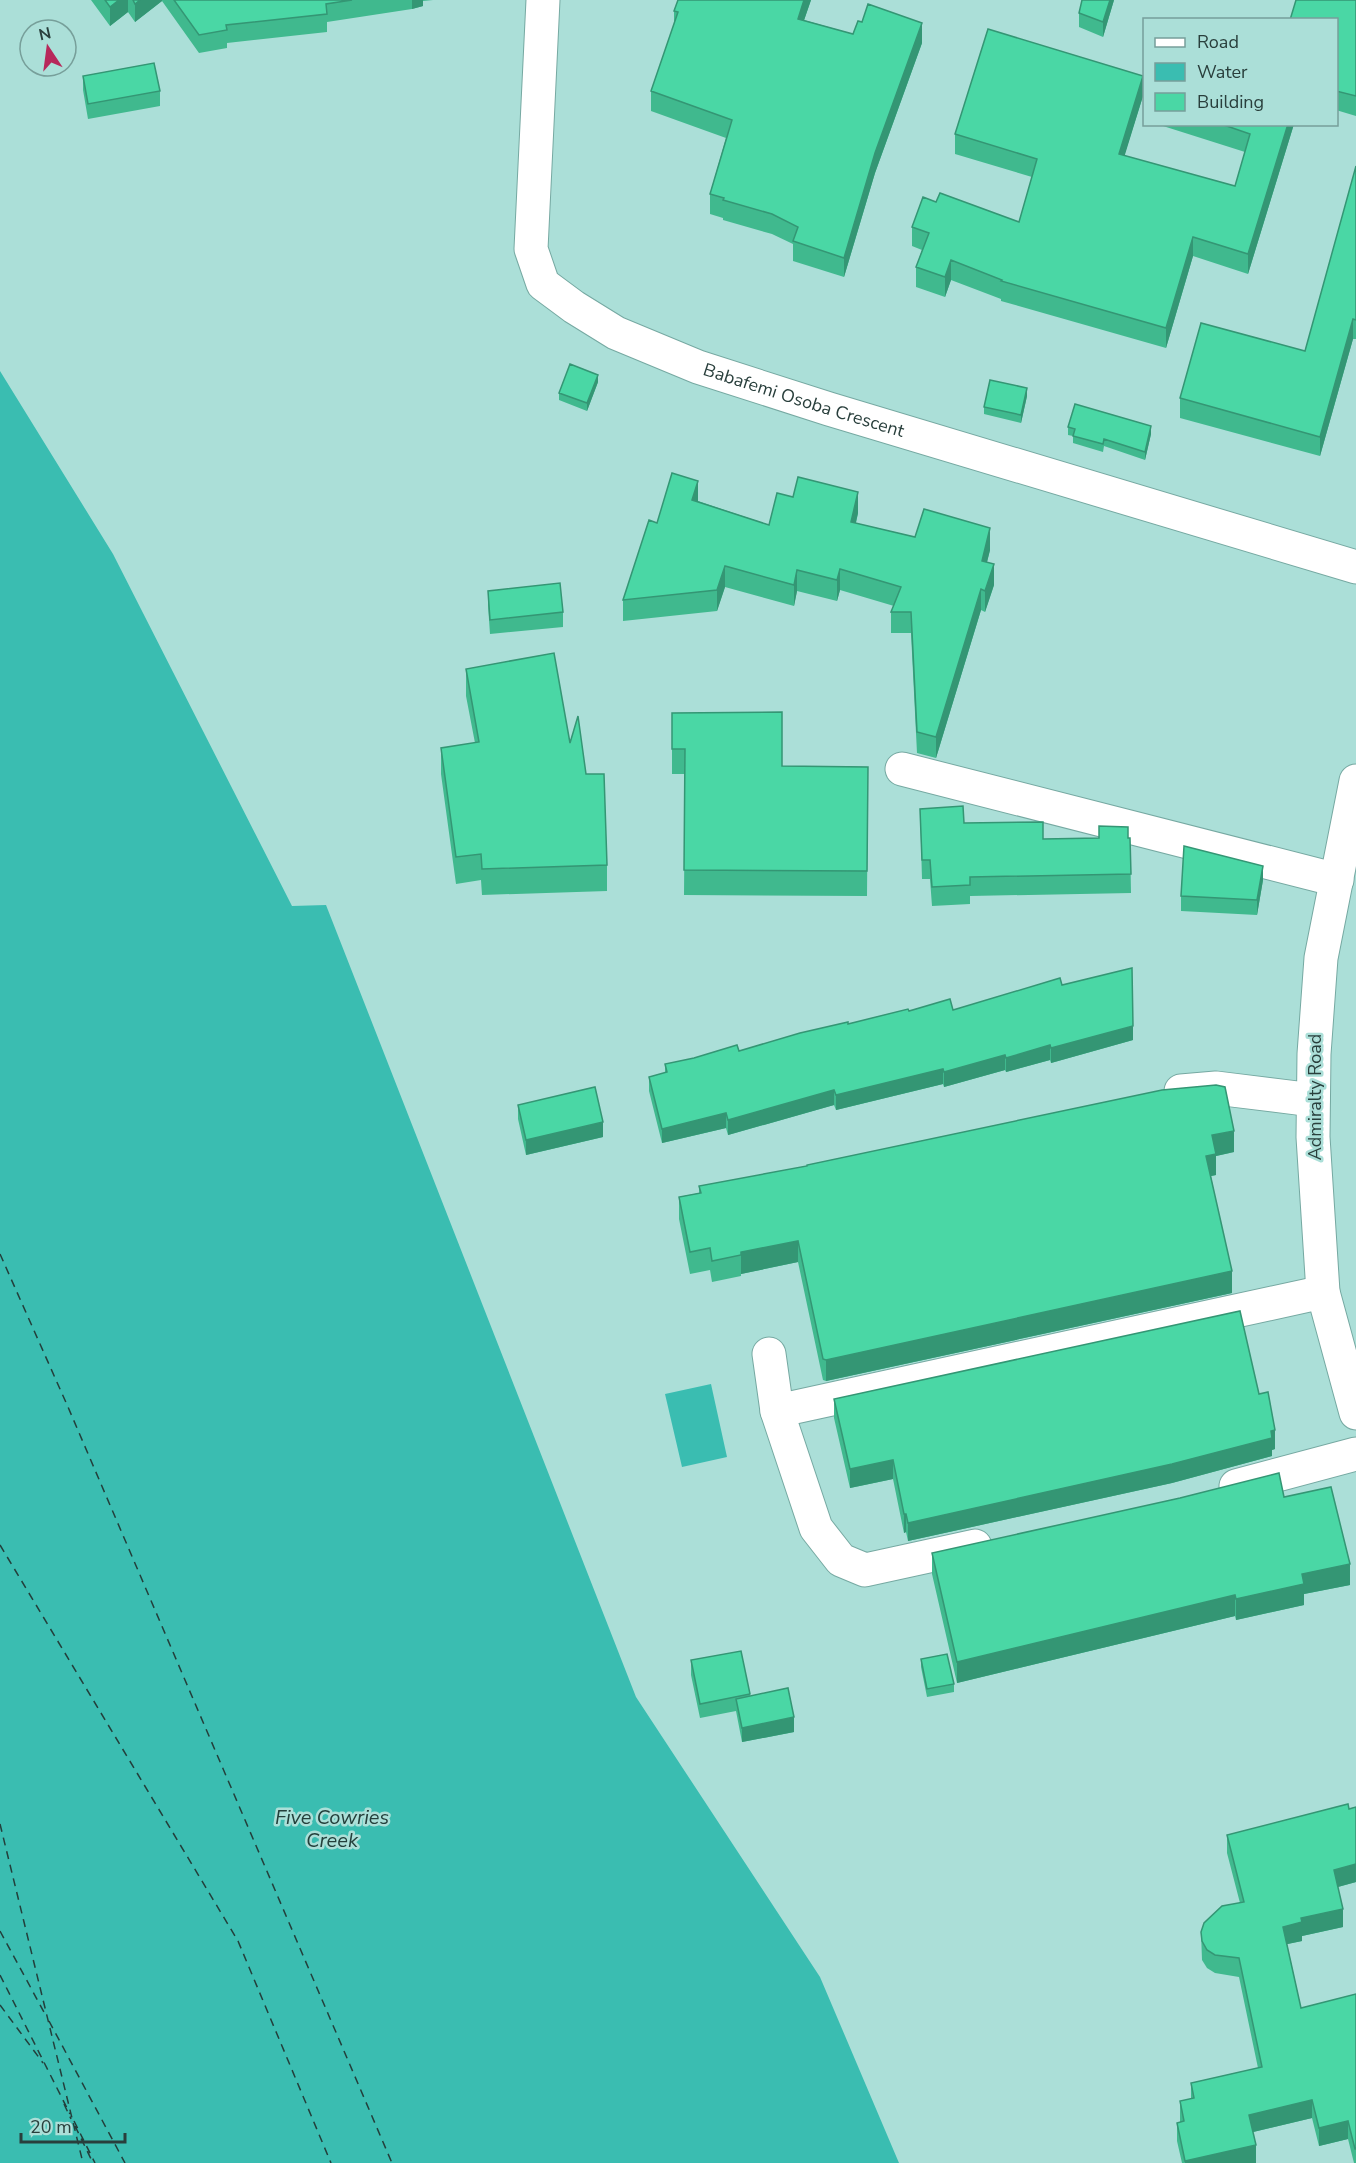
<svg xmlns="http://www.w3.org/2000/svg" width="1356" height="2163" font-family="'Nunito Sans',sans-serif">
  <rect width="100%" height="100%" fill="#abdfd8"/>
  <!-- water -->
  <path fill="#3abdb1" d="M0,371l113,183 179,352 34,-1 310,792 184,280 79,186h-899z
    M711,1384l16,73 -45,10 -17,-73z"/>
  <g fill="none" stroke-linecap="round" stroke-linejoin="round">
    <!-- ferry -->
    <path stroke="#233f3b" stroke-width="1.5" stroke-dasharray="8 6" stroke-linecap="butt" d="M0,1254l68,153 324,756
      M0,1545l238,396 93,222
      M0,1824l83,339
      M0,1931l45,83
      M0,1975l70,139
      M0,2005l43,58
      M49,2021l76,142
      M64,2104l7,15
      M74,2121l21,42
      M75,2126l18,37"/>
    <defs>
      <g id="minor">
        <path id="s1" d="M543,0l-12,249 12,35 31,23 42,26 82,34 131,42 527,158"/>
        <path d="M902,769l435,111"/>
        <path d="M1356,781l-35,177 -7,96 -1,83 10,155 33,121"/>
        <path d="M1181,1091l35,-3 97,12"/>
        <path d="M769,1354l8,57 39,117 25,32 24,10 110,-24"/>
        <path d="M777,1411l546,-119"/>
        <path d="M1236,1486l120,-32"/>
      </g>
    </defs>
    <!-- minor casing -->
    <use href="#minor" stroke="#76a9a2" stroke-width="35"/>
    <!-- minor -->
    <use href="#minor" stroke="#fff" stroke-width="33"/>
  </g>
  <!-- wall -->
  <path fill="#40b98e" d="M91,0h342l-10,1v5l-11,3 -85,13v10l-100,11v5l-28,5 -37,-52 -27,21 -7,-10 -18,14z
    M678,0h133l-7,20 49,14 69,9 -47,130 -31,104 -51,-16v-17l-21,-10 -49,-14v-2l-13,-4v-20l16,-56 -75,-27v-20l23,-66v-14z
    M1114,0l-11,37 -24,-10v-14z
    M1356,0v116l-20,-6v-90z
    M83,76l77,15v15l-72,13 -5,-29z
    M1143,96l-19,60 111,30 10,-34 -82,-26v-2h131l-46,150 -55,-18 -27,92 -165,-47v-2l-50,-19 -6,17 -29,-10v-20l6,-17 -10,-4v-19l24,-25 83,20 13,-45 -77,-23v-20z
    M1356,166v173h-3l-33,117 -140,-38v-20l125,-47z
    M598,382l-11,29 -28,-11v-7z
    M1027,396l-6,27 -37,-9v-7z
    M1068,427l83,7 -6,26 -41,-14 -1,6 -30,-9v-7l-5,-1z
    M698,501l71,24 89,-12 -2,10 59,14 75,13 -3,12 7,23 -9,27 -4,-2 -45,148 -19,-5 -6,-120h-20v-21l3,-6 -54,-16 -3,11 -40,-10 -3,15 -69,-19 -8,24 -94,10v-21l34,-77z
    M488,591l75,21v15l-73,7 -2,-29z
    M466,669l104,74 16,31 21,91v26l-125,4 -1,-15 -25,4 -15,-110v-26l34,-5 -9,-47z
    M672,713l110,53 86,1 -1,129 -183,-1 1,-121h-13z
    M920,809l44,14 79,16 87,-1 1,55 -161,3v8l-38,2 -2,-27h-8z
    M1263,880l-6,35 -76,-4v-15z
    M1062,985l71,55 -82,23 -1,-3 -44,12 -1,-2 -61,17 -1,-3 -107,26 -2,-5 -106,30 -2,-7 -64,15 -13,-52v-14l16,-4v-9l74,-13 109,-27 61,-13 44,-1z
    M518,1105l85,32 -77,18 -8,-36z
    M1234,1152l-18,4v19l-5,1 21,117 -406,88 -3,-1 -25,-118 -57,12v2l-29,6 -2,-12 -20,4 -11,-55v-22l20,-4v-7z
    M1259,1394l16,55 -3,1v6l-100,27 -264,58 -2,-9 -2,1 -11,-54 -43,9 -16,-70v-19z
    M1284,1497l66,88 -46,9v11l-68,15 -1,-4 -278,67 -25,-109v-21z
    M921,1659l33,25v8l-27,5 -6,-30z
    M691,1660l59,34v2l44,36 -52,10 -6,-31 -36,7 -9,-43z
    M1356,1807v75l-18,5 5,40 -41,9v5l-15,3 14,64 55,-14v169h-2l-6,-24 -29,7 -7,-28 -59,14 3,31h-74l-5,-22v-18l3,-1v-21l11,-2v-16l67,-15 -19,-91 -24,-4 -8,-5 -5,-8 -1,-28 39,-29 -13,-50v-18z"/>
  <!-- shaded-wall -->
  <path fill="#349674" d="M119,0h9v12l-18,14v-19z
    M140,0h22v1l-27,21v-18z
    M412,0h11v6l-11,3z
    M804,0h7l-13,38v-19z
    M1110,0h4l-11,37v-15z
    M922,23v20l-47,130 -31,104v-19l31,-105z
    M1143,76v20l-24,78v-20z
    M1288,124h6l-46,150v-20z
    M1193,237v19l-27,92v-20z
    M951,260v20l-6,17v-20z
    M1353,319v20l-33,117v-19z
    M598,375v7l-11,29v-8z
    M1027,388v8l-6,27v-8z
    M1151,426v8l-6,26v-8z
    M698,481v21l-6,-2z
    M858,492v21l-7,30v-21z
    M990,528v22l-8,32v-21z
    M994,564v21l-9,27v-21z
    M725,566v21l-8,24v-21z
    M840,569v21l-3,11v-21z
    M797,570v21l-3,15v-21z
    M981,589v21l-45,148v-21z
    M1263,866v14l-6,35v-15z
    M1133,1026v14l-82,23v-15z
    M1050,1045v15l-44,12v-14z
    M1005,1055v15l-61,17v-15z
    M943,1069v15l-107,26v-15z
    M834,1090v15l-106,30v-15z
    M726,1113v15l-64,15v-14z
    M603,1122v15l-77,18v-15z
    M1234,1131v21l-18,4v19l-10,2v-21l6,-21z
    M798,1241v21l-57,12v-22z
    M1232,1271v22l-406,88v-21z
    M1275,1430v19l-3,1v6l-100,27 -264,58v-18z
    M893,1460v19l-43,9v-19z
    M904,1514h2v18l-2,1z
    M1350,1564v21l-46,9v11l-68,15v-21l66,-25z
    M1235,1595v21l-278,67v-21z
    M794,1717v15l-52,10v-14z
    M1356,1864v18l-22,6v-18z
    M1343,1909v18l-41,9v5l-19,4v-18l18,-9z
    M1312,2100v18l-63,15v-18z
    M1348,2121v18l-29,7v-18z
    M1256,2145v18h-71v-2z"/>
  <!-- building -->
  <path fill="#4ad7a5" stroke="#349674" stroke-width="1.5" d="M105,0h14l-9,7z
    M133,0h7l-5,4z
    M174,0h178l-26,4 1,10 -101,11 1,5 -28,5z
    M678,0h126l-6,19 55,15 5,-13 4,1 6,-18 54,19 -47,130 -31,105 -51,-17 5,-14 -26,-13 -49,-14 1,-2 -14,-4 22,-74 -81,-29 27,-79 -4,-1z
    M1082,0h28l-7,22 -24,-9z
    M1296,0h60v96l-20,-5v-71h-46z
    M988,29l155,47 -24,78 116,32 15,-52 -29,-10h67l-40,130 -55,-17 -27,91 -165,-47 1,-1 -51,-20 -6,17 -29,-10 13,-34 -17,-6 11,-30 13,5 4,-9 79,29 18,-63 -82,-25z
    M154,63l6,28 -72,13 -5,-28z
    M1356,166v154l-3,-1 -33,118 -140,-39 21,-75 104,28z
    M570,364l28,11 -11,28 -28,-10z
    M990,380l37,8 -6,27 -37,-8z
    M1075,404l76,22 -6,26 -41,-13 -1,5 -30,-8 2,-7 -7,-2z
    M672,473l26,8 -6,19 77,25 8,-32 16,4 5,-20 60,15 -7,30 64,15 9,-28 66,19 -8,33 12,3 -9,27 -4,-2 -45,148 -19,-5 -6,-120h-20l10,-25 -61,-18 -3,11 -40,-10 -3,15 -69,-19 -8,24 -94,10 26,-80 8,3z
    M560,583l3,29 -73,8 -2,-29z
    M554,653l16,90 8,-27 8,58h18l3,91 -125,4 -1,-15 -25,3 -15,-109 38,-6 -13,-73z
    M782,712v54l86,1 -1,104 -183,-1 1,-121h-13v-36z
    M963,806l1,17 79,-1v17l56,-1v-12l29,1v11h2l1,36 -161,3v8l-38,2 -2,-27h-8l-2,-51z
    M1184,846l79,20 -6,34 -76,-4z
    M1132,968l1,58 -82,22 -1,-3 -44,13 -1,-3 -61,17 -1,-3 -107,26 -2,-5 -106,30 -2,-7 -64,16 -13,-52 18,-5 -2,-8 29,-6 43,-13 2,6 61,-18 48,-11v2l60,-15 1,2 41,-12 3,11 107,-32 2,7z
    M1216,1085l9,2 9,44 -22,4 4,19 -10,2 26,115 -406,89 -3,-1 -25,-118 -57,11v3l-29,6 -2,-13 -20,4 -11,-55 22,-4 -2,-7 108,-20v-1l355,-75z
    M595,1087l8,35 -77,18 -8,-35z
    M1240,1311l19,83 9,-2 7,38 -4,1 1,7 -100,26 -264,59 -2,-9h-2l-11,-54 -43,9 -16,-70z
    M1279,1473l5,24 47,-10 19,77 -48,10 2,10 -68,15 -1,-4 -278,67 -25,-109 248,-55z
    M741,1651l9,43 -50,10 -9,-44z
    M947,1654l7,30 -27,5 -6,-30z
    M788,1688l6,29 -52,11 -6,-29z
    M1348,1804l1,5 7,-2v57l-22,6 9,39 -42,9 1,4 -19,5 18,81 55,-14v155h-1l-7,-28 -29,7 -7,-28 -63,15 7,30 -71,16 -8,-38 7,-2 -4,-20 14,-3 -3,-15 71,-16 -23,-109 -24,-3 -8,-5 -5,-9 -1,-9 3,-9 18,-17 22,-4 -17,-67z"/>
  <g text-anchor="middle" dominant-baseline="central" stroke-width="5" stroke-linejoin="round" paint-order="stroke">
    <!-- street labels -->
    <g font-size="18" fill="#293f3c" stroke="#abdfd8">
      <text stroke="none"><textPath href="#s1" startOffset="574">Babafemi Osoba Crescent</textPath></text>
      <text transform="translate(1315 1097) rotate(-90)">Admiralty Road</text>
    </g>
    <!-- water labels -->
    <g font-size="20" font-style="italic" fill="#233f3b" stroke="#abdfd8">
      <text x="332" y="1817">Five Cowries<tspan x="332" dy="23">Creek</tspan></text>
    </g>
  </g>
  <!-- legend -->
  <rect x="1143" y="18" width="195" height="108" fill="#abdfd8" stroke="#779f9a" stroke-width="1.5"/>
  <rect x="1155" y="38" width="30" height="9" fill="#ffffff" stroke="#779f9a" stroke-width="1.5"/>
  <text x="1197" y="48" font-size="18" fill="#293f3c">Road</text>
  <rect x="1155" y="63" width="30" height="18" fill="#3abdb1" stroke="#779f9a" stroke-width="1.5"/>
  <text x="1197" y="78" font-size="18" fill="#293f3c">Water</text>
  <rect x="1155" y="93" width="30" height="18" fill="#4ad7a5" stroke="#779f9a" stroke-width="1.5"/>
  <text x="1197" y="108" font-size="18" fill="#293f3c">Building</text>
  <!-- north arrow -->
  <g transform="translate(48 48) rotate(347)"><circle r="28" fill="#abdfd8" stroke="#779f9a" stroke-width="1.5"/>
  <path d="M0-4.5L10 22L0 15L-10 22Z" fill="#b7285a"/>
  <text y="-9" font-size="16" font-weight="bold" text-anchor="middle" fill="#293f3c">N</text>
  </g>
  <!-- scale -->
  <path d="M21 2133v9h104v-9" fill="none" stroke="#293f3c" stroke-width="3"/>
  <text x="30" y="2133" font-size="18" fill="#293f3c" stroke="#abdfd8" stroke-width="4.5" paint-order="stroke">20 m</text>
</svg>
